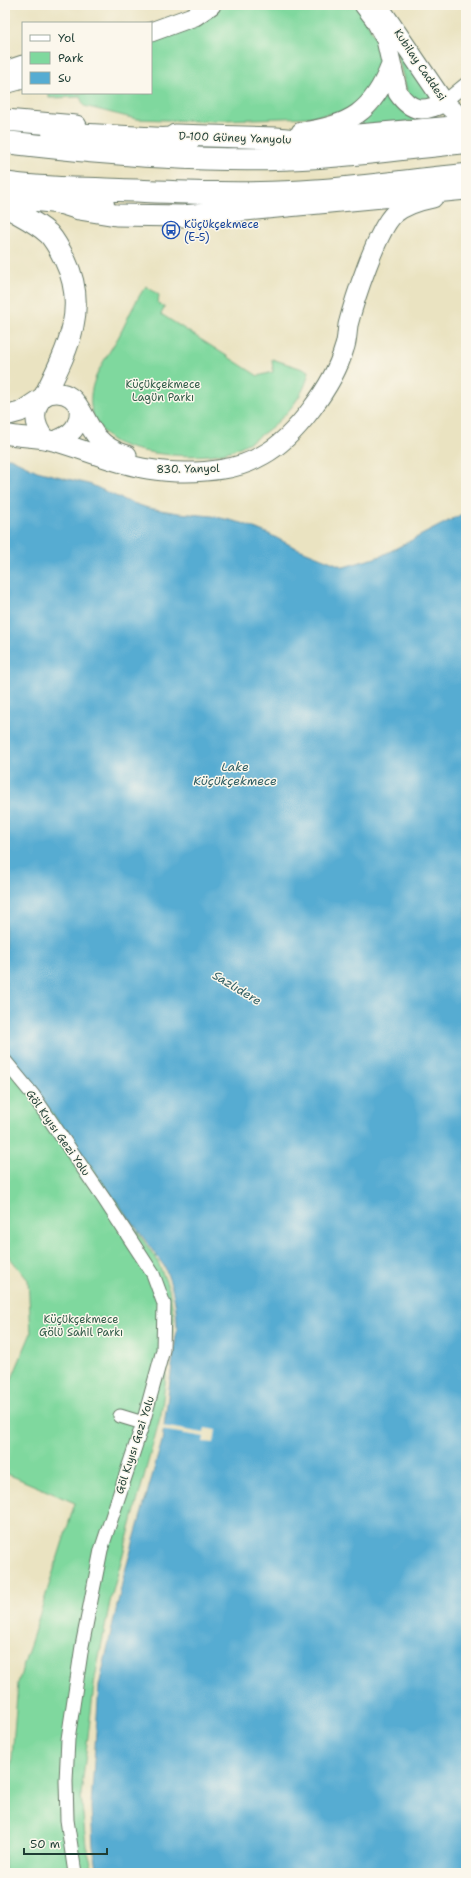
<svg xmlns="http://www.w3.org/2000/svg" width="471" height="1878" font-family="'Shantell Sans',sans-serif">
  <rect width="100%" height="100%" fill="#fbf7ec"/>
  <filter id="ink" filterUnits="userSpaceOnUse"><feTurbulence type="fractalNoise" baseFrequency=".025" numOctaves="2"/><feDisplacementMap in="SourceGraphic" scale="8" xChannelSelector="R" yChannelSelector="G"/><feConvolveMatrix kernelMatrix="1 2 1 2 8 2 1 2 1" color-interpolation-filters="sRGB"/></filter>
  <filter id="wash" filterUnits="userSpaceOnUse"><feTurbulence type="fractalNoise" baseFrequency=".012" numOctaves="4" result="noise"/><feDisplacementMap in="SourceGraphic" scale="16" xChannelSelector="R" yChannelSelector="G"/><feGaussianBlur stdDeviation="0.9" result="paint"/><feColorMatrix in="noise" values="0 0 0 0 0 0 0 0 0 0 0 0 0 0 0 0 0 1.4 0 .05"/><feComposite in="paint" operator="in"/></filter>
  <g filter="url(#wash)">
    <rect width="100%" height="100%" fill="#eae3c1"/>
    <!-- green -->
    <path fill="#7fd89e" stroke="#4f8a69" d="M222,5h136l24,45 -2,20 -6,18 -16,17 -15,7 -33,5 -113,4 -61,-2 -52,-13 -4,-9 -31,1v-5h102v-55l37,-12z
      M393,40l38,56 -3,6 -19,-4z
      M387,93c7,18 24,23 41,27l-72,6 18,-15z
      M146,286l13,9 -1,8 7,4 -4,7 97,62 15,-4 -1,-13 37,12c-5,36 -52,74 -86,82 -27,6 -83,2 -108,-11 -11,-6 -23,-23 -24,-36 -3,-26 16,-49 28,-70 9,-17 15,-34 27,-50z
      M5,1048l47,63 105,149 12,29 5,29 -13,96 -51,188 -15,76 -14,117 5,51 8,27h-89v-27l13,-163 57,-180 -70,-30v-78l26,-62 -3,-53 -23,-28z"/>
    <!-- water -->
    <path fill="#56acd2" stroke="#3a7483" d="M5,458h5l27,13 55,14 32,15 24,8 31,5 33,3 30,7 27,11 25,13 50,20 37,-11 85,-44v1361h-368l-5,-27 -2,-39 8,-121 25,-111 38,-134 15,-113c0,-22 -4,-41 -13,-62l-159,-218z"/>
    <!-- pier -->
    <path fill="#eae3c1" d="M162,1426l42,7 1,-5 11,2 -2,13 -11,-1 1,-5 -43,-7z"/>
  </g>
  <g filter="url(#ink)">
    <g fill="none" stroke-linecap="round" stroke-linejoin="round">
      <defs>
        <path id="street" d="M444,102l22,-18
          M5,1061l28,34 71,104 49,75 11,30 -1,46 -20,73 -42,127 -19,96 -14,93 -2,42 1,39 8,53
          M120,1416l23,7"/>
        <path id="secondary" d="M364,5l10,13 12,22 12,53c13,19 26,20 46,9
          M378,5l66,97 14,13 8,5
          M151,32l44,-16 16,-11
          M5,71l18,-6
          M5,84l18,-5
          M301,132c48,-6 72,-20 90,-67
          M5,416l15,-4 21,-14
          M5,434c16,4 32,2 48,7 31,8 62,23 95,28 23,4 52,4 75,0 14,-2 28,-7 40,-14 32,-17 71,-71 81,-106 3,-7 3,-16 4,-24 6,-24 29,-95 46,-111 11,-9 24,-13 39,-16
          M45,439c-12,-15 -13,-31 0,-44 34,-11 36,23 52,42 8,9 18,15 30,18
          M53,441c18,-5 28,-15 26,-34"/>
        <path id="primary" d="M5,120l71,6
          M175,135l101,3 21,2 169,-14
          M5,197l55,6 19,6 37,6 67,1 283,-27
          M5,206c15,9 31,16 44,28 6,7 12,18 16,26 24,49 2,90 -20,135"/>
        <path id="highway" d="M53,133l110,6 29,-2
          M5,142c103,12 209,22 314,15 49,-3 98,-10 147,-15
          M5,183c38,6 77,5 115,7 57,2 114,5 172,2 58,-2 116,-12 174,-17
          M60,203l43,1"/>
      </defs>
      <!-- street casing -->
      <use href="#street" stroke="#667765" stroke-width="15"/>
      <!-- secondary casing -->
      <use href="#secondary" stroke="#667765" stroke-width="21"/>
      <!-- primary casing -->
      <use href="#primary" stroke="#667765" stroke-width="23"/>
      <!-- highway casing -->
      <use href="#highway" stroke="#667765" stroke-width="24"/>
      <!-- street -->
      <use href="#street" stroke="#fff" stroke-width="13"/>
      <!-- secondary -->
      <use href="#secondary" stroke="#fff" stroke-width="19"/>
      <!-- primary -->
      <use href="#primary" stroke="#fff" stroke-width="21"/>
      <!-- highway -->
      <use href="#highway" stroke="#fff" stroke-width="22"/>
    </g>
  </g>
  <!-- icons -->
  <defs>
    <symbol id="bus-ring" viewBox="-11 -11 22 22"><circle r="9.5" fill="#fbf7ec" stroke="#1a4fb4" stroke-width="1.5"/><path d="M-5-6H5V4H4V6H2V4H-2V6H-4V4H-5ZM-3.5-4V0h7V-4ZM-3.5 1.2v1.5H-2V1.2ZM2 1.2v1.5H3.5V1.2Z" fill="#1a4fb4"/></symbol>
  </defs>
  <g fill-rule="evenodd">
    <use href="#bus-ring" x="161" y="220" width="20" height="20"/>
  </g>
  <g text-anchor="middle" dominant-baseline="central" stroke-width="3" stroke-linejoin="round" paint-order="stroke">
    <!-- street labels -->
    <g font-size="11" fill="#1f3d34" stroke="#fbf7ec">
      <text transform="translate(420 65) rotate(56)">Kubilay Caddesi</text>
      <text transform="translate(235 138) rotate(2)">D-100 Güney Yanyolu</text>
      <text transform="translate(188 469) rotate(-1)">830. Yanyol</text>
      <text transform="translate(58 1133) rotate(55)">Göl Kıyısı Gezi Yolu</text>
      <text transform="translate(135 1445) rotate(-72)">Göl Kıyısı Gezi Yolu</text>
    </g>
    <!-- transit labels -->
    <g font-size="11" fill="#164399" stroke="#fbf7ec" text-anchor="start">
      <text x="184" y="224">Küçükçekmece<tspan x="184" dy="13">(E-5)</tspan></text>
    </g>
    <!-- park labels -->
    <g font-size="11" fill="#325c49" stroke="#fbf7ec">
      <text x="163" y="384">Küçükçekmece<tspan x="163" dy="13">Lagün Parkı</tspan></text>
      <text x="81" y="1319">Küçükçekmece<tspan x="81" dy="13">Gölü Sahil Parkı</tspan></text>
    </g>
    <!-- water labels -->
    <g font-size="12" font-style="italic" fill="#305e63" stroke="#fbf7ec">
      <text x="235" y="767">Lake<tspan x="235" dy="14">Küçükçekmece</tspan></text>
      <text transform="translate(237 988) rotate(31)">Sazlıdere</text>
    </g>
  </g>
  <!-- margin -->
  <rect width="471" height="1878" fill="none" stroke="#fbf7ec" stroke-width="20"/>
  <!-- legend -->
  <rect x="22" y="22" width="130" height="72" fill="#fbf7ec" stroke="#a3ada2"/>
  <rect x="30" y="35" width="20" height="6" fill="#ffffff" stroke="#a3ada2"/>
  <text x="58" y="42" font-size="12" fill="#1f3d34">Yol</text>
  <rect x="30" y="52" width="20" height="12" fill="#7fd89e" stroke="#a3ada2"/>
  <text x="58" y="62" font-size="12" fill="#1f3d34">Park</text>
  <rect x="30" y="72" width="20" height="12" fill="#56acd2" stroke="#a3ada2"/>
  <text x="58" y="82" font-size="12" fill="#1f3d34">Su</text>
  <!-- scale -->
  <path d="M24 1848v6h83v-6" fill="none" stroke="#1f3d34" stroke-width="2"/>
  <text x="30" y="1848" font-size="12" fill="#1f3d34" stroke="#fbf7ec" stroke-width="3" paint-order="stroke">50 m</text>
</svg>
